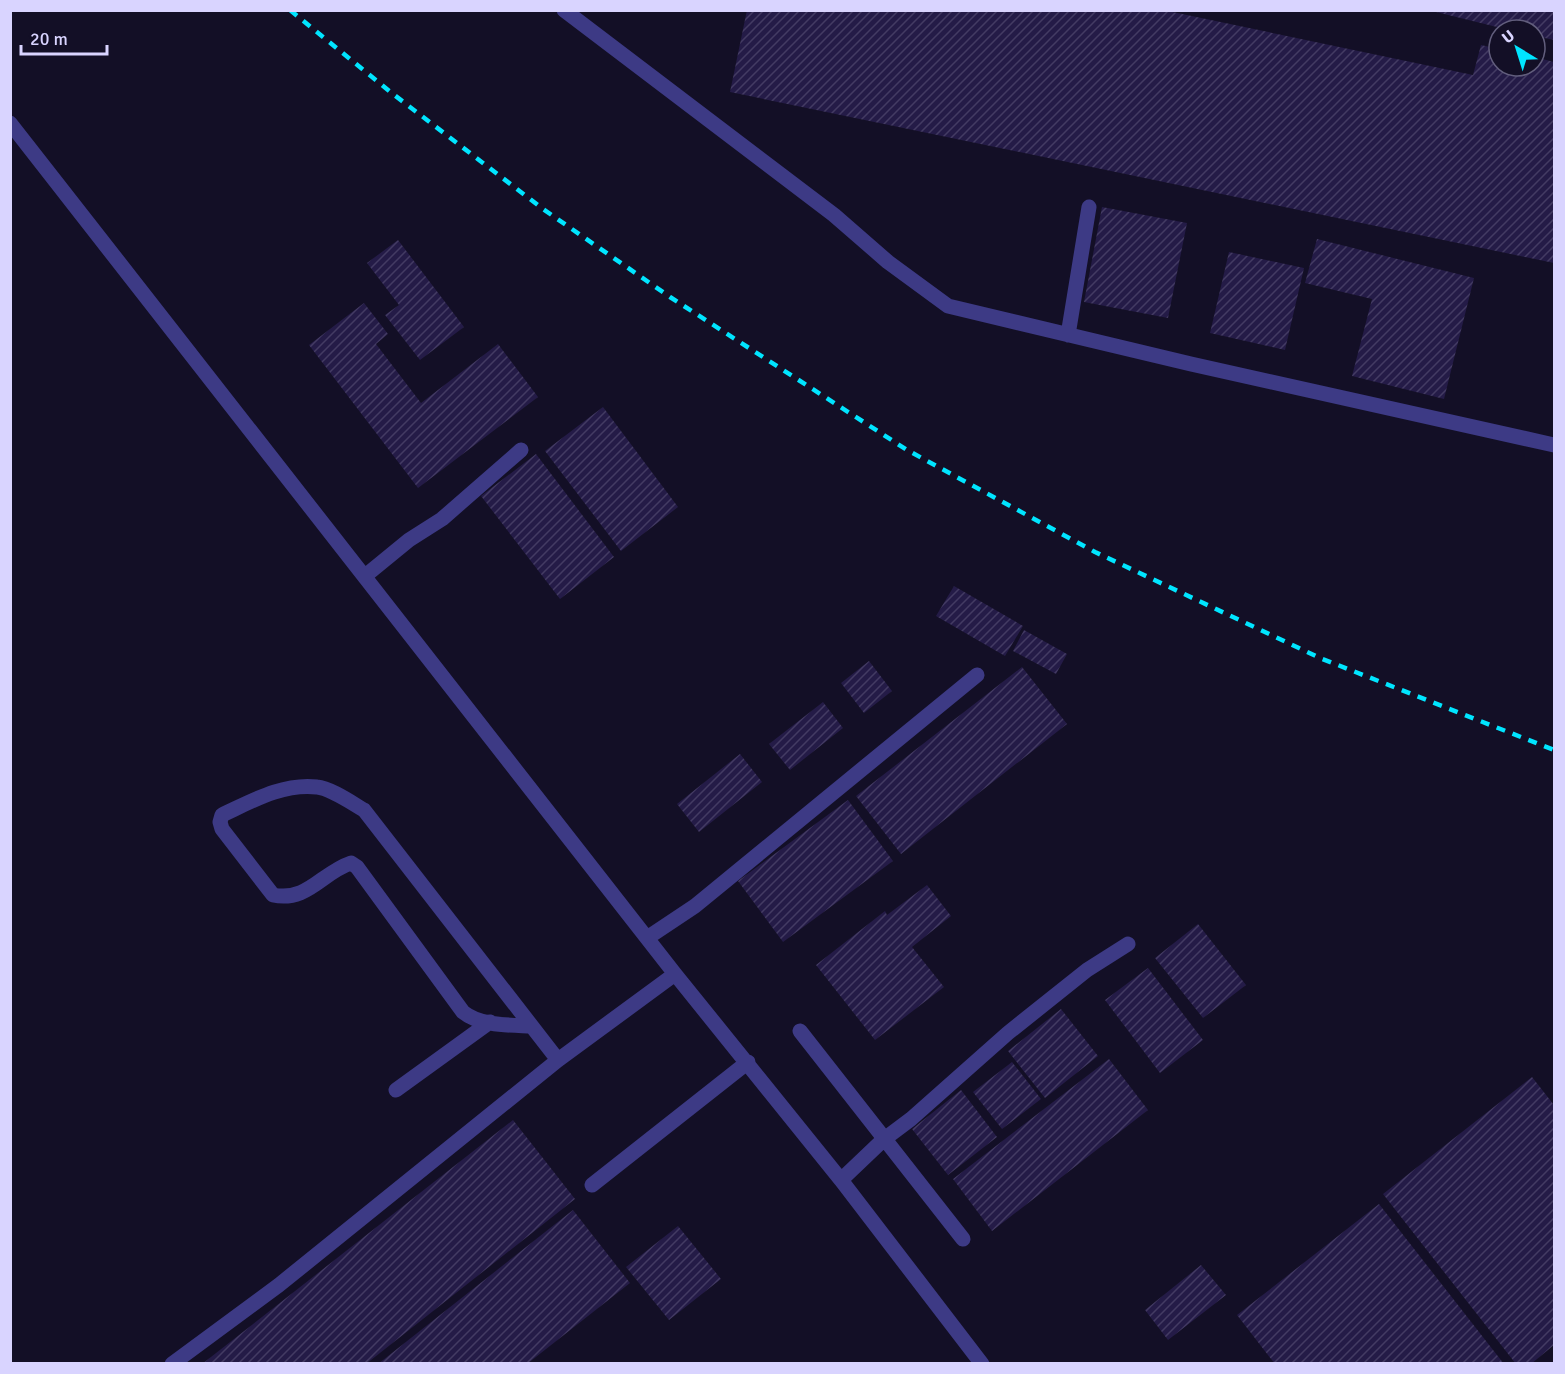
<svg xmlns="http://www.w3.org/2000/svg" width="1565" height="1374" font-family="Signika,sans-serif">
  <defs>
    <pattern id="building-hatch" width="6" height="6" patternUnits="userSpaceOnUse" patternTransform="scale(1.5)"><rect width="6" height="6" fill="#241b47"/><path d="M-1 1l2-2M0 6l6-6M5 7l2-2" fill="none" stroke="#433b63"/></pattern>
  </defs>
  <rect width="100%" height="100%" fill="#130f26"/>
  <!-- building -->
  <path fill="url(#building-hatch)" d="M747,10h416l310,65 8,-30 18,4v17h36v-9l19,5v201l-824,-171z
    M1428,10h126v30l-19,-4v-6h-26z
    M1102,207l85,16 -19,95 -84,-16z
    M1317,239l157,39 -30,121 -92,-23 20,-77 -67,-16z
    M398,240l66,87 -44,33 -35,-45 14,-10 -32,-42z
    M1229,252l75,16 -19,82 -75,-17z
    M364,303l24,31 -12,10 45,59 77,-59 40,53 -120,91 -109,-143z
    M603,407l75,100 -57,44 -76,-100z
    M536,454l78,103 -54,42 -79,-103z
    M954,586l69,40 -18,30 -69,-40z
    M1024,630l43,24 -11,20 -43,-23z
    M869,661l23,30 -28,22 -23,-30z
    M1022,667l45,57 -166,130 -45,-58z
    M823,702l20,26 -53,42 -21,-26z
    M740,754l22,28 -63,50 -22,-28z
    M848,800l45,61 -110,81 -45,-61z
    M927,885l24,31 -39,31 32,40 -69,53 -59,-75 69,-54 2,4z
    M1198,924l48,61 -43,33 -48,-60z
    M1148,968l55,72 -43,33 -55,-73z
    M1061,1009l37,47 -53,42 -37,-47z
    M1109,1059l39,51 -156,121 -39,-52z
    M1012,1062l29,37 -39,30 -29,-37z
    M1532,1077l22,28v240l-23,19h-15l-133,-170z
    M961,1090l36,47 -49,38 -36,-46z
    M513,1120l62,79 -209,165h-164z
    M1379,1204l125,160h-229l-38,-49z
    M573,1210l57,73 -103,81h-149z
    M678,1226l43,53 -52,41 -43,-53z
    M1201,1265l25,30 -58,45 -23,-30z"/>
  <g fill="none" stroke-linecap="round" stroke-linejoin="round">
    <!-- minor -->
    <path stroke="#3d3a85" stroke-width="15" d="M564,10l270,205 54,47 60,44 243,58 363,81
      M10,123l665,851 166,206 141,184
      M1068,335l21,-128
      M365,576l44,-36 33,-21 79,-69
      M647,938l48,-32 282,-231
      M531,1026c-22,-1 -51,0 -68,-14l-106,-145 -6,-4c-30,10 -43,39 -78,32l-51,-66 -2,-7 2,-7c30,-14 61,-32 95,-28 13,1 35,16 47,23l194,250
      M800,1031l163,208
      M396,1090l94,-68
      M841,1180l42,-40 28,-21 97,-86 79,-63 41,-26
      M592,1185l156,-123
      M172,1364l107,-79 279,-225 117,-86"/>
    <!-- rail -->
    <path stroke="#00e5ff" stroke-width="4.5" stroke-dasharray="9 8" stroke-linecap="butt" d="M290,10l103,84 150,115 127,88 237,153 188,102 225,106 234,92"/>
  </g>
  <!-- border -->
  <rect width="1565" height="1374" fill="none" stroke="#d9d4ff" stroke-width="24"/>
  <!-- north arrow -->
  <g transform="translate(1517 48) rotate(322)"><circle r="28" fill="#130f26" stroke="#625e7d" stroke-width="1.5"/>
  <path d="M0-4.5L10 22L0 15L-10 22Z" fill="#00e5ff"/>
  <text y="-9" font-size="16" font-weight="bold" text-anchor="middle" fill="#d9d4ff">U</text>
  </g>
  <!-- scale -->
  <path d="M21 45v9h86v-9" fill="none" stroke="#d9d4ff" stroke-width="3"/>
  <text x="30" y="45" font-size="18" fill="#d9d4ff" stroke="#130f26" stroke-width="4.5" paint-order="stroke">20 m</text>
</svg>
